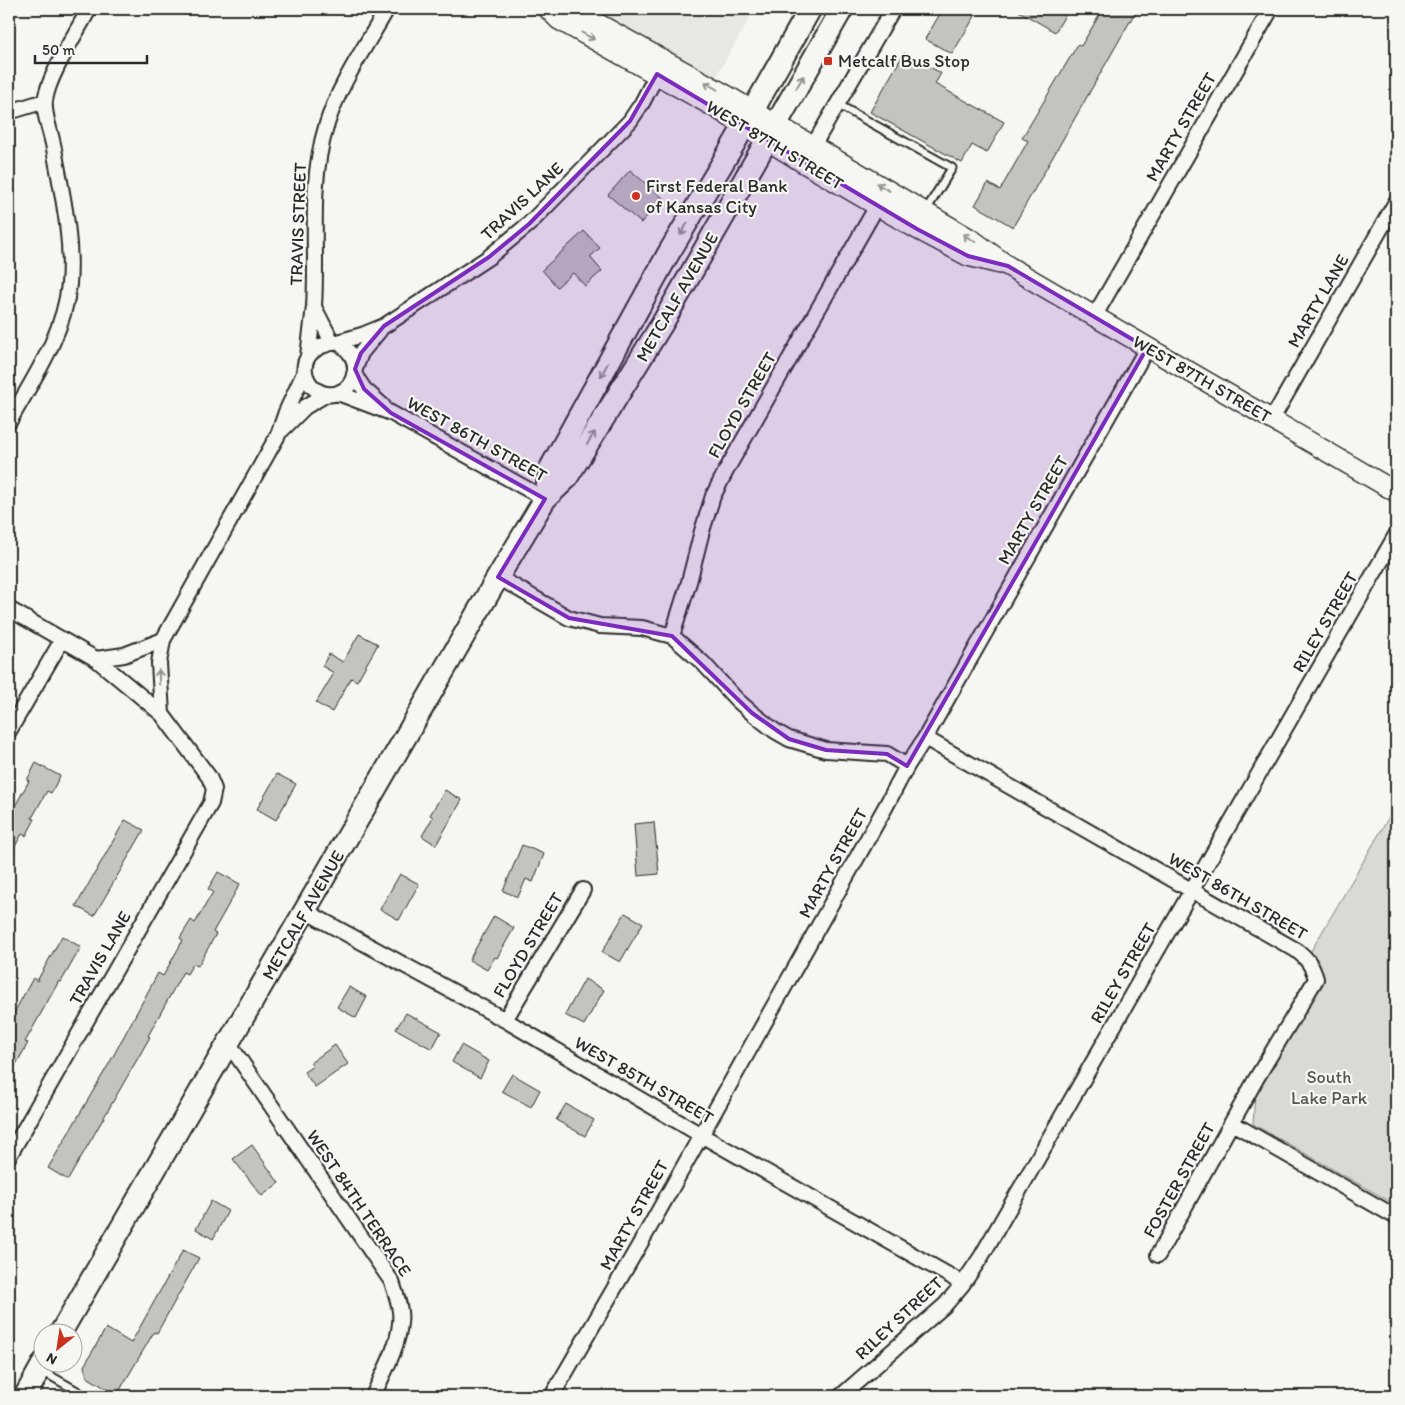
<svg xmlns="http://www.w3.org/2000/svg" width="1405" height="1405" font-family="Itim,sans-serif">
  <rect width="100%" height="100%" fill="#f6f6f2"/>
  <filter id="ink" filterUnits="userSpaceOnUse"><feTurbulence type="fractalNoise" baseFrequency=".02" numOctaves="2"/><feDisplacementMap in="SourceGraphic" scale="10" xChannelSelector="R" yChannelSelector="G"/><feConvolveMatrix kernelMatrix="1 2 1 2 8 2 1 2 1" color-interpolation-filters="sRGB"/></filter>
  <g filter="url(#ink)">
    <!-- built -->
    <path fill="#e7e7e3" d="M589,9h166l-42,73z"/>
    <!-- green -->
    <path fill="#d9d9d5" stroke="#828280" d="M1396,805v400l-143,-81 3,-45 54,-89 -3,-32z"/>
    <!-- building -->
    <path fill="#c3c3c0" stroke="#2b2b2b" d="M943,9h20l12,7 -23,38 -27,-15z
      M1015,9h54l-14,23z
      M1103,9h34l-124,218 -38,-22 13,-22 12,7 28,-49 -6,-3 56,-94 3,2z
      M904,53l37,20 -6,11 69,38 -17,31 -15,-8 -10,18 -92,-51z
      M630,170l33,28 -22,25 -33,-28z
      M584,231l16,17 -10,9 12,14 -17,15 -12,-13 -16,14 -15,-17z
      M359,634l19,10 -21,37 -6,-3 -19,34 -16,-9 18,-30 -12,-7 7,-12 14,8z
      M36,763l24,13 -9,17 -4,-2 -15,27 3,1 -9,17 -4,-2 -13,23v-52l5,3 15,-27 -2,-1z
      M277,774l19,10 -20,36 -19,-11z
      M445,790l17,10 -26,45 -14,-9 11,-19 -3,-2z
      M125,820l19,10 -50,86 -18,-10z
      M654,822l5,52 -21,2 -4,-52z
      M522,845l22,9 -11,28 -7,-3 -8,18 -15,-6z
      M218,872l22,12 -27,48 3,2 -18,32 -5,-2 -6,10 -4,-2 -35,64 2,1 -82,143 -20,-12 62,-106 48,-89 5,3 20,-36 -3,-2 11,-18 4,3 18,-31 -5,-3z
      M400,874l19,10 -20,36 -19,-11z
      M625,913l18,10 -23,39 -18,-10z
      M494,916l20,12 -17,30 -2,-1 -8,13 -18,-10z
      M62,936l19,11 -20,35 -2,-1 -34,61 3,1 -19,34v-55l24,-44 4,3z
      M585,979l19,11 -20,35 -19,-10z
      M349,987l18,10 -11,21 -19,-11z
      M406,1013l35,19 -9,17 -36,-20z
      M335,1045l13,19 -33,23 -11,-15 9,-6 -3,-3z
      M461,1045l28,16 -9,17 -28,-16z
      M512,1074l28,16 -9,17 -29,-16z
      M566,1104l28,16 -9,16 -29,-16z
      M252,1145l27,38 -17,13 -29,-37z
      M211,1201l17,10 -15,28 -17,-10z
      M183,1250l16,8 -42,75 -3,-1 -37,63 -30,-18 -3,-11 22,-38 25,15z"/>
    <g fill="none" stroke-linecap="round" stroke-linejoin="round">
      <defs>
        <path id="lane" d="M837,104l115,64 -27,44
          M42,1371l44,25"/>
        <path id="street" d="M9,112l36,-11
          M813,146l80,-137
          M314,307l18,35
          M1094,317l177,-308
          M338,342l24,-7 22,-9 105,-69 40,-33 101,-103 12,-18 15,-29
          M338,342c9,7 18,15 17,28 -1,8 -5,16 -11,20 -33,21 -66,-41 -6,-48z
          M308,356c2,-17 4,-33 6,-50 4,-60 -6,-120 12,-179 12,-41 40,-81 61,-118
          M355,369l6,-16 19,-23
          M354,374l10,15 19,17
          M338,393l53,20 154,86
          M1272,419l124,-217
          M9,422c24,-43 55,-87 60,-138 4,-44 -7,-91 -15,-135 -2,-14 -11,-35 -9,-48 3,-25 32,-69 44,-92
          M282,430l23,-23 22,-13
          M498,577l71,41 31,8 42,2 30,8 31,27 34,37 15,13 23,18 14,8 37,11 61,4 20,12
          M9,609l87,50 66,55 47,63 5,12 -3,14 -202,353
          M672,636l17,-54 13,-51 11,-35 15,-29 149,-261
          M96,659l28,-4 39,-15
          M162,714l-3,-51 4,-23 115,-205 8,-23 19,-41
          M9,731l53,-91
          M925,738l371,212c11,8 16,15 20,29l-60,100 -98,176
          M305,911l200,109 196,115 251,142 10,8
          M505,1020l78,-130
          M229,1044l163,238c4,13 10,27 8,41 -2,25 -17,51 -27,73
          M1232,1123l164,94
          M552,1396l96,-166 238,-424 21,-40 18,-28 222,-390
          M841,1396l104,-91 17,-20 19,-28 415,-722"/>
        <path id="secondary" d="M548,9l11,11 155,87 88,55 115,67 51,27 32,8
          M572,9l149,83 253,149 34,25 388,226"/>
        <path id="primary" d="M545,499l5,-30 117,-213 68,-114 75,-133
          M61,1332l437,-755 47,-78 21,-20 96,-155 180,-315
          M25,1396l19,-34"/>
      </defs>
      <!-- lane casing -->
      <use href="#lane" stroke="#2b2b2b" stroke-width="11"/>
      <!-- street casing -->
      <use href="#street" stroke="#2b2b2b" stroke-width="18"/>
      <!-- secondary casing -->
      <use href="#secondary" stroke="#2b2b2b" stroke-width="22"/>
      <!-- primary casing -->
      <use href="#primary" stroke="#2b2b2b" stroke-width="25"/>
      <!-- lane -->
      <use href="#lane" stroke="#f6f6f2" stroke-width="7"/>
      <!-- street -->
      <use href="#street" stroke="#f6f6f2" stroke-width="14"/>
      <!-- secondary -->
      <use href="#secondary" stroke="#f6f6f2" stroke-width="19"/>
      <!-- primary -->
      <use href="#primary" stroke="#f6f6f2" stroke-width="21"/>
    </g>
    <!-- one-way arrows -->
    <defs><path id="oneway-shaft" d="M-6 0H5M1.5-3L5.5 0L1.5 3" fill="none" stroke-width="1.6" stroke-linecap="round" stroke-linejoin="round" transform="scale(1.25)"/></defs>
    <g stroke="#90908e">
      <use href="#oneway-shaft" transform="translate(588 36) rotate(29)"/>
      <use href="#oneway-shaft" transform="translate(800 82) rotate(-60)"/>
      <use href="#oneway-shaft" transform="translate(711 86) rotate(-150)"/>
      <use href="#oneway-shaft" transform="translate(883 187) rotate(-149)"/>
      <use href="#oneway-shaft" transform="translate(684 229) rotate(121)"/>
      <use href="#oneway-shaft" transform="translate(969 238) rotate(-149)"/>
      <use href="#oneway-shaft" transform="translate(604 370) rotate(119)"/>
      <use href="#oneway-shaft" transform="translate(591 438) rotate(-58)"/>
      <use href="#oneway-shaft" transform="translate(159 677) rotate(-91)"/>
    </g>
  </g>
  <!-- marked area -->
  <path fill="#7b2cbf" fill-opacity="0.2" stroke="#7b2cbf" stroke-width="4" stroke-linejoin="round" d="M657,74l260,155 51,27 40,10 139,82 -240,418 -20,-12 -61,-4 -37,-11 -37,-26 -80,-77 -103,-18 -71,-41 47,-78 -154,-86 -27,-24 -9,-20 6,-16 23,-27 105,-69 40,-33 101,-103z"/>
  <!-- markers -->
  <g fill="#c8321e" stroke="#f6f6f2" stroke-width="2">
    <rect x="823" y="56" width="10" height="10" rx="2.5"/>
    <circle cx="636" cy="196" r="5"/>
  </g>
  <g text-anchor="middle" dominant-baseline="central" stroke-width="4.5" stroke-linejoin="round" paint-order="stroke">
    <!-- poi labels -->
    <g font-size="18" fill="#2b2b2b" stroke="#f6f6f2" text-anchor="start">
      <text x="838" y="61">Metcalf Bus Stop</text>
      <text x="646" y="186">First Federal Bank<tspan x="646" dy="21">of Kansas City</tspan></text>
    </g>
    <!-- street labels -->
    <g font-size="18" fill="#2b2b2b" stroke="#f6f6f2">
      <text transform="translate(1181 127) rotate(-60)">MARTY STREET</text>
      <text transform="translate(775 145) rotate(31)">WEST 87TH STREET</text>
      <text transform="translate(522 201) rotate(-43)">TRAVIS LANE</text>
      <text transform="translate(298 224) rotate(-88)">TRAVIS STREET</text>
      <text transform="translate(677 297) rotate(-60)">METCALF AVENUE</text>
      <text transform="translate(1318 301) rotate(-60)">MARTY LANE</text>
      <text transform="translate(1202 379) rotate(30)">WEST 87TH STREET</text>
      <text transform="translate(742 405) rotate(-60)">FLOYD STREET</text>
      <text transform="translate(477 439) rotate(29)">WEST 86TH STREET</text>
      <text transform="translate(1033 510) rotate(-60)">MARTY STREET</text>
      <text transform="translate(1325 622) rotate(-60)">RILEY STREET</text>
      <text transform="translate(833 863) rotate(-61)">MARTY STREET</text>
      <text transform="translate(1238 896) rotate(30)">WEST 86TH STREET</text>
      <text transform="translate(303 915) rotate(-60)">METCALF AVENUE</text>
      <text transform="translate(528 945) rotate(-59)">FLOYD STREET</text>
      <text transform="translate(100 958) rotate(-60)">TRAVIS LANE</text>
      <text transform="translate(1123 973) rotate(-60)">RILEY STREET</text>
      <text transform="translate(644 1080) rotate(30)">WEST 85TH STREET</text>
      <text transform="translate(1179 1180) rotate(-61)">FOSTER STREET</text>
      <text transform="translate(359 1203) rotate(56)">WEST 84TH TERRACE</text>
      <text transform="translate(634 1215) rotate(-61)">MARTY STREET</text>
      <text transform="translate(899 1318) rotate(-43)">RILEY STREET</text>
    </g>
    <!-- park labels -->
    <g font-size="18" fill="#565656" stroke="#f6f6f2">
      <text x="1329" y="1077">South<tspan x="1329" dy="21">Lake Park</tspan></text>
    </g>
  </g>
  <!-- margin -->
  <rect width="1405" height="1405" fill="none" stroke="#f6f6f2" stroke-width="30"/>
  <rect x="15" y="15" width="1375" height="1375" fill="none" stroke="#2b2b2b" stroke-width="2" filter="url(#ink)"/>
  <!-- north arrow -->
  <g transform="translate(58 1348) rotate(210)"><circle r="24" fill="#f6f6f2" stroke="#a5a5a2"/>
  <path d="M0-4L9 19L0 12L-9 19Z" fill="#c8321e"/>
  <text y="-8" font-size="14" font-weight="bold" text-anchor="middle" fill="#2b2b2b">N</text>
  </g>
  <!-- scale -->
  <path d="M35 55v8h112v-8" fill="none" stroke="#2b2b2b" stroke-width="2.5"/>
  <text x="42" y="55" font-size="15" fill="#2b2b2b" stroke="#f6f6f2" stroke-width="4" paint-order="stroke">50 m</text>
</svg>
